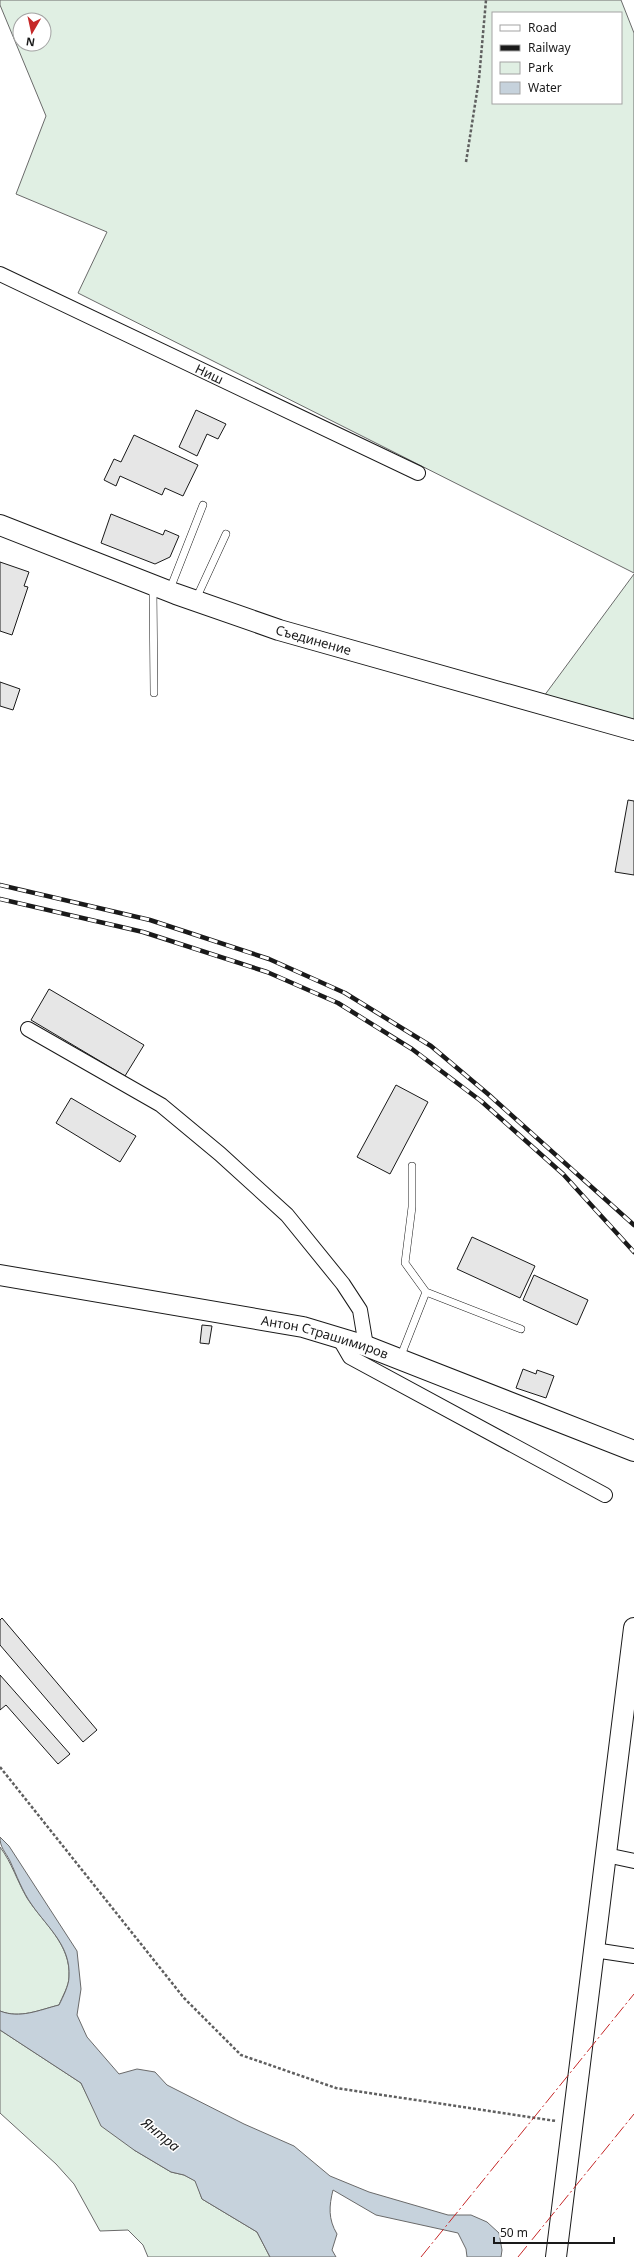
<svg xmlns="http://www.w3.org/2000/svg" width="634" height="2257" font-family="'Noto Sans',sans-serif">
  <rect width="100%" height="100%" fill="#fff"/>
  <!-- green -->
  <path fill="#e0efe3" stroke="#6a6a6a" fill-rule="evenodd" d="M0,0h621l13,33v540l-556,-280 29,-61 -91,-38 30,-78 -46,-111zM493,13h128v90h-128zM20,20h24v24h-24z
    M634,574v147l-90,-25z
    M0,1847c12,16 17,34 27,51 16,25 44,46 42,79 0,9 -7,20 -10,28 -20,5 -39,14 -59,6z
    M0,2030l81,53 9,18 44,49 37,22 13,3 12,6 6,18 55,33 13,25h-122l-5,-12 -15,-15 -28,1 -26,-47 -18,-20 -56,-51z"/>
  <!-- water -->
  <path fill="#c6d2dc" stroke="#6a6a6a" d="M0,1837l9,9 68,105 4,38 -4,26 10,22 32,37 18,-5 18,3 12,13 77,39 50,22 36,30 39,16 79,23h23l16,7 12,11 3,17 -1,7h-34l-1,-8 -8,-16 -82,-18 -43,-25c-4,16 -5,29 4,44l-5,16 4,7h-66l-13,-25 -55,-33 -7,-18 -11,-6 -13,-3 -37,-22 -33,-24 -20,-43 -81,-53v-19c20,8 39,-1 59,-6 4,-8 10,-20 10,-28 2,-31 -21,-49 -37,-72 -10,-14 -15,-29 -22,-44 -5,-10 -10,-13 -10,-24z"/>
  <!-- building -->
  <path fill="#e6e6e6" stroke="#1a1a1a" d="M196,410l30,14 -8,15 -11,-5 -10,22 -18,-9z
    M134,435l64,30 -15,31 -18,-8 -3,7 -42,-19 -4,10 -12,-6 10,-21 7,3z
    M111,514l52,21 2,-5 14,6 -9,21 -15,7 -54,-21z
    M0,562l29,10 -5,14 4,1 -16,48 -12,-4z
    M0,682l20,7 -7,21 -13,-4z
    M628,800l6,1v74l-19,-3z
    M49,989l95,56 -19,31 -94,-56z
    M396,1085l32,17 -38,72 -33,-17z
    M71,1098l65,38 -16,26 -64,-39z
    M472,1237l63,29 -15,32 -63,-29z
    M534,1275l54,25 -11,25 -54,-25z
    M202,1325l10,1 -3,18 -9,-1z
    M523,1369l13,5 1,-4 17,6 -8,22 -30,-10z
    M2,1618l95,112 -14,12 -83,-97v-25z
    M0,1675l70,79 -12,10 -52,-59 -6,5z"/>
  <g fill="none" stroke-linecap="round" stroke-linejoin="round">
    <defs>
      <path id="lane" d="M153,587l1,106
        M170,589l33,-84
        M196,599l30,-65
        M426,1292l95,37
        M400,1358l26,-66 -21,-29 7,-56v-41"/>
      <g id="street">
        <path id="s1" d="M0,274l418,199"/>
        <path d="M28,1029l133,76 59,49 67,61 56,69 17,26 6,36"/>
        <path d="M339,1338l11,19 255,138"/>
        <path d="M606,1855l28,6"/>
        <path d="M594,1950l40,6"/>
      </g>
      <g id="secondary">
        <path id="s2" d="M0,525l176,69 103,36 355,100"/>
        <path id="s3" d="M0,1275l303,52 63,19 268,105"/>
        <path d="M556,2257l78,-629"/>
      </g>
    </defs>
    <!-- lane casing -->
    <use href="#lane" stroke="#1a1a1a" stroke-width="8"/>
    <!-- street casing -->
    <use href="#street" stroke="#1a1a1a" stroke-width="16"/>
    <!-- secondary casing -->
    <use href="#secondary" stroke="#1a1a1a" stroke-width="22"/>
    <!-- path -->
    <path stroke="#5f5f5f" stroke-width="2.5" stroke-dasharray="3 2" stroke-linecap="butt" d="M466,162l13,-83 7,-79
      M0,1767l184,231 57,57 95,33 220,33"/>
    <!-- lane -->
    <use href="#lane" stroke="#fff" stroke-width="7"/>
    <!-- street -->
    <use href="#street" stroke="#fff" stroke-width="14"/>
    <!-- secondary -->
    <use href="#secondary" stroke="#fff" stroke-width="20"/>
    <defs>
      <path id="rail" d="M0,885l150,35 119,39 76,34 86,53 57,48 146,131
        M0,899l143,33 124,40 71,31 74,46 69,52 82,73 71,78"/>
    </defs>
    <!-- rail casing -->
    <use href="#rail" stroke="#1a1a1a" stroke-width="4.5"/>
    <!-- rail -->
    <use href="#rail" stroke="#fff" stroke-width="3" stroke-dasharray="9" stroke-linecap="butt"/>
    <!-- power -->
    <path stroke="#c62828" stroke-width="1" stroke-dasharray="14 3 2 3" stroke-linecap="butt" d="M421,2257l213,-263
      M518,2257l116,-143"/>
  </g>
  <g text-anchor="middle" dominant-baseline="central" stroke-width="3" stroke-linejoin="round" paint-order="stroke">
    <!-- street labels -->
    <g font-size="13" fill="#1a1a1a" stroke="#fff">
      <text stroke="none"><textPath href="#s1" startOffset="232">Ниш</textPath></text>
      <text stroke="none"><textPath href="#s2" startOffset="334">Съединение</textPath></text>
      <text stroke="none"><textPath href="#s3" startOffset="331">Антон Страшимиров</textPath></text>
    </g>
    <!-- water labels -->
    <g font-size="14" font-style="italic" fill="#1a1a1a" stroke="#fff">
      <text transform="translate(161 2134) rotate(39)">Янтра</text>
    </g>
  </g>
  <!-- legend -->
  <rect x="492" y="12" width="130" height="92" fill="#ffffff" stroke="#a3a3a3"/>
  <rect x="500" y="25" width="20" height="6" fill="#ffffff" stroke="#a3a3a3"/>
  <text x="528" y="32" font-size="12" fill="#1a1a1a">Road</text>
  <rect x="500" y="45" width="20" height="6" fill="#1a1a1a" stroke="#a3a3a3"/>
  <text x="528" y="52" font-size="12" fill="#1a1a1a">Railway</text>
  <rect x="500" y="62" width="20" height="12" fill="#e0efe3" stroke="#a3a3a3"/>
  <text x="528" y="72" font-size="12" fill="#1a1a1a">Park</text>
  <rect x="500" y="82" width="20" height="12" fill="#c6d2dc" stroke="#a3a3a3"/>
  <text x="528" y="92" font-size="12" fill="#1a1a1a">Water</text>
  <!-- north arrow -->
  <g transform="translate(32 32) rotate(189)"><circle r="19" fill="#ffffff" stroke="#a3a3a3"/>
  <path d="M0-3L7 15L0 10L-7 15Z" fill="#c62828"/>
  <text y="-6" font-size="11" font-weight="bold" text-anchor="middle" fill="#1a1a1a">N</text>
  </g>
  <!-- scale -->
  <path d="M494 2237v6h120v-6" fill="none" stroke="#1a1a1a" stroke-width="2"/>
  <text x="500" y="2237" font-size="12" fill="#1a1a1a" stroke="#ffffff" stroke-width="3" paint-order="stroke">50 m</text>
</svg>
